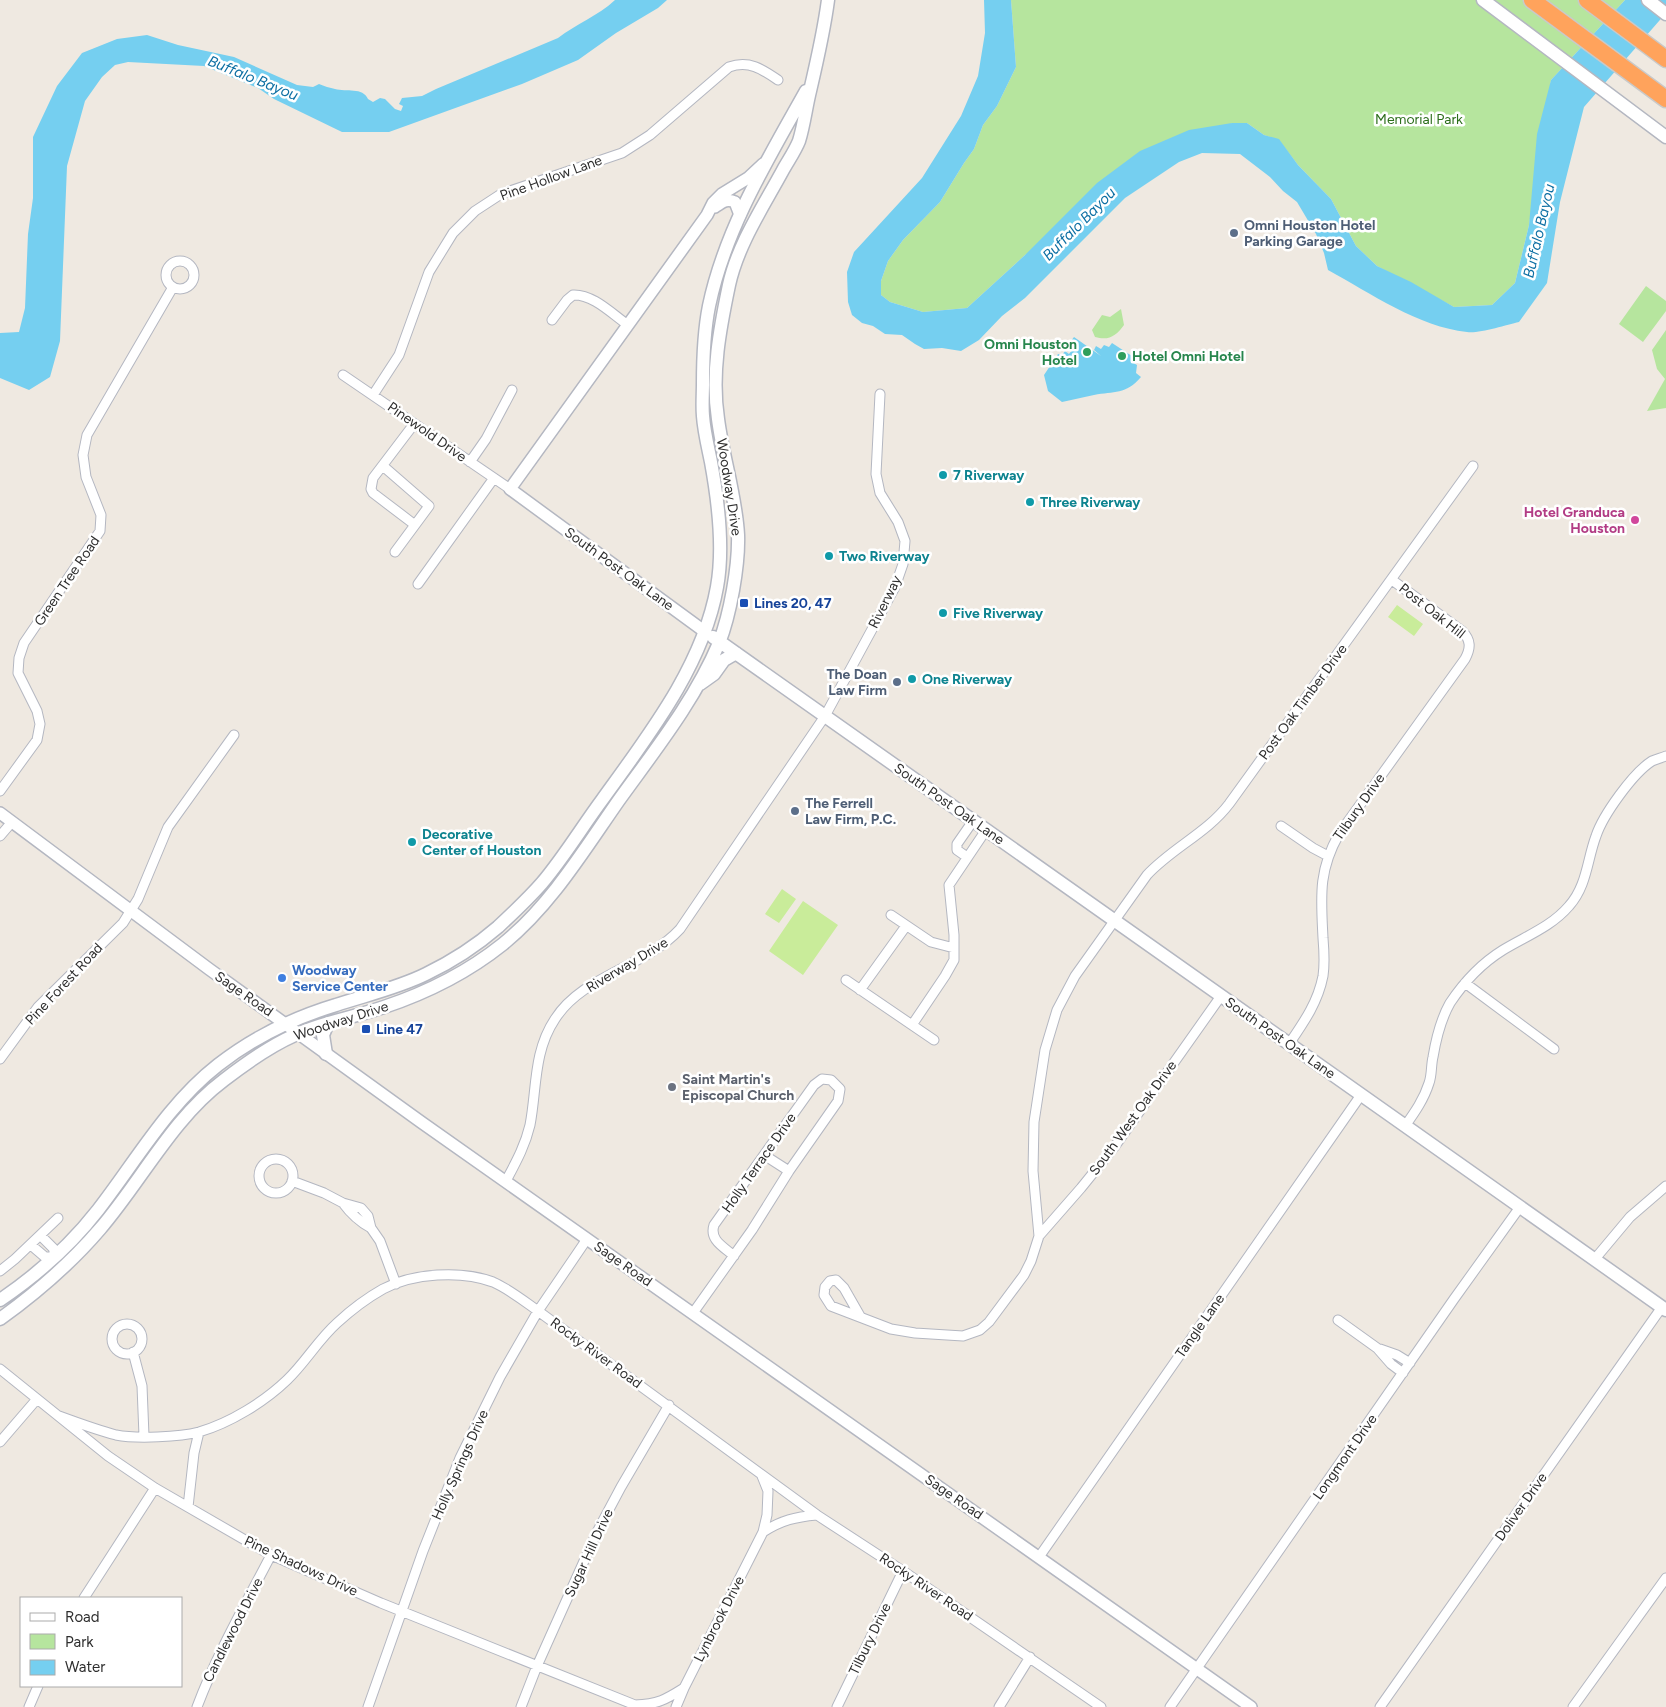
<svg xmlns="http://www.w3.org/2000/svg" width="1666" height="1707" font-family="Figtree,sans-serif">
  <rect width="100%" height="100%" fill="#efe9e1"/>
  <!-- green -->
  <path fill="#b6e59e" d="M1011,0h614l-74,80 -22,145 -14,58 -23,22 -38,2 -77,-41 -21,-20 -25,-47 -33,-34 -19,-25 -15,-5 -17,-12h-15l-207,132 -58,53 -44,4 -33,-10 -9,-7v-14l7,-20 15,-21 37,-38 24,-39 10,-14 9,-24 14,-19 19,-39z
    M1646,286l20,15v10l-23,31 -24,-18z
    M1121,309l3,16c-8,11 -15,16 -29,12l-3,-7 10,-15 8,2z
    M1666,330v78l-19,3 18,-32 -8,-10 -5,-19z"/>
  <!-- pitch -->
  <path fill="#c9ec9a" d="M1397,605l26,19 -9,12 -26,-19z
    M782,889l14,10 -17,24 -14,-9z
    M803,901l35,24 -35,50 -34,-24z"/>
  <!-- water -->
  <path fill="#75cff0" d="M615,0h52l-9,8 -42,25 -38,27 -56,24 -133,48h-47l-68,-33 -16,-11 -54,-22 -76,-4 -13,3 -13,12 -17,24 -18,65 -7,175 -10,36 -21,13 -29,-12v-45l19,-1 6,-24 3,-74 5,-36v-61l24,-51 25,-33 35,-14 30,-4 31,10 56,12 63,28 16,2 6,-3c5,2 11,4 16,5 11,3 28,-2 33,10l5,3 7,-4 5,1 10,10 6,2 2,-5 -4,-2 3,-6 20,-2 14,-7 122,-51c18,-14 40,-22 57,-38z
    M984,0h27l5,67 -19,39 -14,19 -9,24 -10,14 -24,39 -37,38 -15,21 -7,20v14l9,7 33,10 44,-4 58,-53 72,-72 43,-32 49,-21 43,-7h15l17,12 15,4 19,26 33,34 25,47 21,20 34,16 43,25 38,-2 23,-22 14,-58 8,-91 14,-54 74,-80h41v13l-82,94 -24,95 -13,81 -28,39c-13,3 -41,12 -52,10 -48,-5 -97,-39 -139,-62l-4,-17 -8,-19 -19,-32 -14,-11 -13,-14 -30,-23 -38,-1 -23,9 -54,36 -100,100 -23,18 -23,24 -18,11 -19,-3 -18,1 -9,-5 -13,-9 -17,-1 -12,-8 -11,-3 -10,-8 -4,-13 -1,-30 7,-20 68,-74 39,-62 17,-40 7,-43z
    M1074,337l27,19 -7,-6 2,-4 5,3 3,-4 5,2 3,-4 23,15 -3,4 5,3 -1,8 5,4c-15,18 -27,14 -47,18 -11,2 -21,5 -32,7l-14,-11 -4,-16 14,-21 4,1 3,-4 4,3 4,-5 -5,-4z"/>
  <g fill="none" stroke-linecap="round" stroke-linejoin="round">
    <defs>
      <path id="minor" d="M166 275a14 14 0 1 1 28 0a14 14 0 1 1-28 0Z
        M552,320l15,-20 6,-5c20,-1 39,19 55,30
        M343,375l167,114
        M373,395l26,-40 30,-83 24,-39 22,-22 26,-17 121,-41 28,-18 79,-68c20,-7 33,2 49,13
        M414,424l-41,54 -2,11 2,4 42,32
        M470,462l16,-23 26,-49
        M383,466l46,40 -34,46
        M418,584l76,-106
        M0,791l37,-51 3,-16 -3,-13 -19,-38 1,-15 5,-15 76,-112 1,-16 -15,-38 -3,-22 4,-20 86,-148
        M1281,826l32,22 15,8
        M0,836l12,-14
        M967,857l-10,-7v-6l16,-23
        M891,915l40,27 23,6
        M846,980l88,60
        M1465,983l89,66
        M860,990l46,-64
        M912,1025l33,-49 9,-16v-25l-5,-50 37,-55
        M1289,1044c15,-22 29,-42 34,-68 2,-13 1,-26 0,-38 -2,-41 -5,-67 16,-104l126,-175c6,-11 6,-19 -3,-28l-70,-51
        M0,1059l38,-52 85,-84 15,-24 30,-72 66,-92
        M1405,1126c10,-14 19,-27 24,-43 3,-8 2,-18 4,-26 3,-18 8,-38 17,-54 14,-21 32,-40 53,-53 23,-14 48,-23 66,-44 18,-20 18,-46 27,-70 7,-21 37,-63 56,-75 4,-2 9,-3 14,-5
        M764,1155l25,16
        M259 1176a17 17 0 1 1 34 0a17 17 0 1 1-34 0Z
        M292,1181l32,12 19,10 18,5 7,8 3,12 9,13 16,43
        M506,1181c10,-19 19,-35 24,-56 7,-36 3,-73 25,-106 28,-44 89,-51 125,-90l145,-213 70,-129 8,-23 2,-23 -7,-19 -18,-29 -4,-19 4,-80
        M343,1203c8,11 17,19 28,25
        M1039,1236l42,-48 34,-42 106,-150
        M31,1245l14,12h9v-8l-13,-13
        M1594,1260l36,-43 36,-31
        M0,1271l15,-12 43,-41
        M693,1313l59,-83 37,-59 49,-70 2,-12 -9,-9 -9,-1 -8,6 -100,140c-5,15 10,22 20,31
        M860,1316l-16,-28 -8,-8 -6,1 -5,6 -1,8 7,11 60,23 24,4 48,3 17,-6 9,-8 35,-47 7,-14 8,-25 -6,-65 1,-49 11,-72 12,-40 18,-34 72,-101c25,-27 60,-42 82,-71l244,-338
        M1338,1320l39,28 14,16 12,9
        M112 1339a15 15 0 1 1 30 0a15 15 0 1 1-30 0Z
        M1380,1349l17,6 13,8
        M133,1352l9,34 2,50
        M0,1369l108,87 47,32 116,67 110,48 254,102c23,-1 30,-5 49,-17
        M59,1416c19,7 38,14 57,19 20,4 64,2 83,-3 31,-9 65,-30 88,-52 18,-17 31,-40 50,-57 13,-12 30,-25 46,-34 30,-16 78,-19 110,-7 16,7 31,19 45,29l279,204 86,56 198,136
        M0,1442l37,-43
        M188,1507l6,-54 5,-21
        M763,1532c19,-12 32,-15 54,-17
        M1039,1557l322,-462
        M84,1598l71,-110
        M29,1707l9,-21
        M197,1707c20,-53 48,-102 74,-152
        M368,1707l55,-156 37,-93 40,-81 38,-66 49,-72
        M521,1707l16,-41 60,-134 24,-45 48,-82
        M676,1707l8,-19 79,-156 4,-17 1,-24 -6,-15
        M837,1707l66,-136
        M999,1707l31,-50
        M1170,1707l284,-408 66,-92
        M1380,1707l282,-400
        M1573,1707l93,-129"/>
      <path id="tertiary" d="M715,207c7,-5 12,-9 20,-5l5,13
        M704,631l-194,-142 197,-274 6,-12 9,-9 26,-16 15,-14
        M0,813l209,156 212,153 830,585"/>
      <path id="secondary" d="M1483,0l183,137
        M1648,0l18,14
        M713,637l953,673
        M700,684l14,-10 10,-14 12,-7
        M326,1054l-3,-19 5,-12
        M0,1300c37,-25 70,-54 98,-90 38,-49 70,-106 120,-145 36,-28 75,-47 118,-60 30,-10 62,-17 90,-31 25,-12 50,-28 72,-47 15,-14 31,-29 44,-44 22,-26 40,-56 60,-83 46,-64 101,-134 115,-213 7,-38 1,-87 -6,-125 -3,-15 -7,-31 -8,-46 -1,-11 0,-22 0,-32 0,-26 1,-53 6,-78 16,-77 59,-147 97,-215
        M0,1319c36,-26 71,-56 100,-90 42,-49 72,-110 124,-149 22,-17 46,-34 71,-45 28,-13 60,-18 89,-28 42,-14 84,-35 119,-63 48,-39 81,-94 116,-144 36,-50 76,-100 100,-157 11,-28 20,-77 19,-108 -2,-39 -15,-77 -20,-116 -7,-45 2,-91 11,-134 9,-41 34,-78 54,-115 5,-9 12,-19 16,-29 5,-16 7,-34 11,-50 7,-30 14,-60 18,-91"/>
      <path id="motorway" d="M1532,0l134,99
        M1587,0l79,59"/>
    </defs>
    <!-- minor casing -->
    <use href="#minor" stroke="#b4b7c1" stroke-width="11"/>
    <!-- tertiary casing -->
    <use href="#tertiary" stroke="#b4b7c1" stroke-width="14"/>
    <!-- secondary casing -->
    <use href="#secondary" stroke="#b4b7c1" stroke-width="15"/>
    <!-- motorway casing -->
    <use href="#motorway" stroke="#c9c9c9" stroke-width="19"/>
    <!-- minor -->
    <use href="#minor" stroke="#fff" stroke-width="9"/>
    <!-- tertiary -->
    <use href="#tertiary" stroke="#fff" stroke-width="11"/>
    <!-- secondary -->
    <use href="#secondary" stroke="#fff" stroke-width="12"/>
    <!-- motorway -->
    <use href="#motorway" stroke="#ffa35c" stroke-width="16"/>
  </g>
  <!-- markers -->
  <g fill="#5c6f8a" stroke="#fff" stroke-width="2">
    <circle cx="1234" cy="233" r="5"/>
    <circle cx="897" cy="682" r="5"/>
    <circle cx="795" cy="811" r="5"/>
  </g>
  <g fill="#2e9e5b" stroke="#fff" stroke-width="2">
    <circle cx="1087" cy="352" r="5"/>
    <circle cx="1122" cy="356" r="5"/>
  </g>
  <g fill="#0f9aa8" stroke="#fff" stroke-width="2">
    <circle cx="943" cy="475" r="5"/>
    <circle cx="1030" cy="502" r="5"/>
    <circle cx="829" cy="556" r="5"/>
    <circle cx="943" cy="613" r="5"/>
    <circle cx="912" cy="679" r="5"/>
    <circle cx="412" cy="842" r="5"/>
  </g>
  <circle fill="#d1479c" stroke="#fff" stroke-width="2" cx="1635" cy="520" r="5"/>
  <g fill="#1a4fb4" stroke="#fff" stroke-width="2">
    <rect x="739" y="598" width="10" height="10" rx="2.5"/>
    <rect x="361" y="1024" width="10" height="10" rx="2.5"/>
  </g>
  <circle fill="#3f7fe0" stroke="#fff" stroke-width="2" cx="282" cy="978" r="5"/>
  <circle fill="#6b7280" stroke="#fff" stroke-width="2" cx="672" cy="1087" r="5"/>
  <g text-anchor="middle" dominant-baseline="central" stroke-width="5" stroke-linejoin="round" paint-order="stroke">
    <!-- park labels -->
    <g font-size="14" fill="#2c6e1b" stroke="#fff">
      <text x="1419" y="119">Memorial Park</text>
    </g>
    <!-- street labels -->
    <g font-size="14" fill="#2e2e2e" stroke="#fff">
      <text transform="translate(551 178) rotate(-20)">Pine Hollow Lane</text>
      <text transform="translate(427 432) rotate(35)">Pinewold Drive</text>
      <text transform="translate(729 487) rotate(81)">Woodway Drive</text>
      <text transform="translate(619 569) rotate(36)">South Post Oak Lane</text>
      <text transform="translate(67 581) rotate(-56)">Green Tree Road</text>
      <text transform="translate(885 602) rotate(-64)">Riverway</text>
      <text transform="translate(1432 611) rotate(38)">Post Oak Hill</text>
      <text transform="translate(1303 702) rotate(-54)">Post Oak Timber Drive</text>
      <text transform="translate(949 804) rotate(35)">South Post Oak Lane</text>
      <text transform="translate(1359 807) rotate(-55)">Tilbury Drive</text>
      <text transform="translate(627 965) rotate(-31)">Riverway Drive</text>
      <text transform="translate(64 984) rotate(-47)">Pine Forest Road</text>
      <text transform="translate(244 994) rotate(35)">Sage Road</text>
      <text transform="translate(341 1021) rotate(-18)">Woodway Drive</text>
      <text transform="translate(1280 1038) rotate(35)">South Post Oak Lane</text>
      <text transform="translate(1133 1118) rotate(-54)">South West Oak Drive</text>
      <text transform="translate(759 1163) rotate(-55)">Holly Terrace Drive</text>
      <text transform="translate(623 1264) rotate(35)">Sage Road</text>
      <text transform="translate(1200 1326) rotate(-55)">Tangle Lane</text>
      <text transform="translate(596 1353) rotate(36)">Rocky River Road</text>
      <text transform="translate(1345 1457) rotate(-55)">Longmont Drive</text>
      <text transform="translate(460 1465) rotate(-66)">Holly Springs Drive</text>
      <text transform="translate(954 1497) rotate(35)">Sage Road</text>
      <text transform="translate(1521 1507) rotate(-55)">Doliver Drive</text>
      <text transform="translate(589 1553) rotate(-65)">Sugar Hill Drive</text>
      <text transform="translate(301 1566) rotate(25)">Pine Shadows Drive</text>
      <text transform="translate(926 1587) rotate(34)">Rocky River Road</text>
      <text transform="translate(719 1619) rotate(-63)">Lynbrook Drive</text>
      <text transform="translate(233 1630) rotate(-63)">Candlewood Drive</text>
      <text transform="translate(870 1639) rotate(-64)">Tilbury Drive</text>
    </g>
    <!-- service labels -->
    <g font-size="14" font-weight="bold" fill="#4e5e75" stroke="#fff" text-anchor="start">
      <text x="1244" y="225">Omni Houston Hotel<tspan x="1244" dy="16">Parking Garage</tspan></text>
      <text x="887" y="674" text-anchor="end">The Doan<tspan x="887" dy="16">Law Firm</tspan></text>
      <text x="805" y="803">The Ferrell<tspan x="805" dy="16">Law Firm, P.C.</tspan></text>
    </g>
    <!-- leisure labels -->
    <g font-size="14" font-weight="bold" fill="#27864d" stroke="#fff" text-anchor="end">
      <text x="1077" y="344">Omni Houston<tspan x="1077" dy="16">Hotel</tspan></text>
      <text x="1132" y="356" text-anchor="start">Hotel Omni Hotel</text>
    </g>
    <!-- culture labels -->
    <g font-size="14" font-weight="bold" fill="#0d838f" stroke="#fff" text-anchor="start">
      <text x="953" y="475">7 Riverway</text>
      <text x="1040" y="502">Three Riverway</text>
      <text x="839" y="556">Two Riverway</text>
      <text x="953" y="613">Five Riverway</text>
      <text x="922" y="679">One Riverway</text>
      <text x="422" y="834">Decorative<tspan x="422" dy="16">Center of Houston</tspan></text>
    </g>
    <!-- hotel labels -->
    <g font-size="14" font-weight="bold" fill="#b23c85" stroke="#fff" text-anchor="end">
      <text x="1625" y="512">Hotel Granduca<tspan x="1625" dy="16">Houston</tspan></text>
    </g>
    <!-- transit labels -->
    <g font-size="14" font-weight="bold" fill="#164399" stroke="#fff" text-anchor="start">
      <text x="754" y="603">Lines 20, 47</text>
      <text x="376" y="1029">Line 47</text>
    </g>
    <!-- shop labels -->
    <g font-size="14" font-weight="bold" fill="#366cbe" stroke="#fff" text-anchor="start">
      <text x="292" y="970">Woodway<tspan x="292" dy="16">Service Center</tspan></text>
    </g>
    <!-- worship labels -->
    <g font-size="14" font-weight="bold" fill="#5b616d" stroke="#fff" text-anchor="start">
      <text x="682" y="1079">Saint Martin's<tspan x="682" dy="16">Episcopal Church</tspan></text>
    </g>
    <!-- water labels -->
    <g font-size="15" font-style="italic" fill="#0d6fa3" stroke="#fff">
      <text transform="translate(253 78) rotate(22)">Buffalo Bayou</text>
      <text transform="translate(1079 224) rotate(-45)">Buffalo Bayou</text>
      <text transform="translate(1539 231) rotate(-77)">Buffalo Bayou</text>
    </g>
  </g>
  <!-- legend -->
  <rect x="20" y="1597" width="162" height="90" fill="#ffffff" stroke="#ababab"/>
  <rect x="30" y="1613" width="25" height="8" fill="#ffffff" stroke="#ababab"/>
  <text x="65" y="1622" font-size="15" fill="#2e2e2e">Road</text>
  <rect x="30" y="1634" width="25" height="15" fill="#b6e59e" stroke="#ababab"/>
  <text x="65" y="1647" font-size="15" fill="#2e2e2e">Park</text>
  <rect x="30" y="1660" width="25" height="15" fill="#75cff0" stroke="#ababab"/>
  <text x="65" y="1672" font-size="15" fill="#2e2e2e">Water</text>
</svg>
